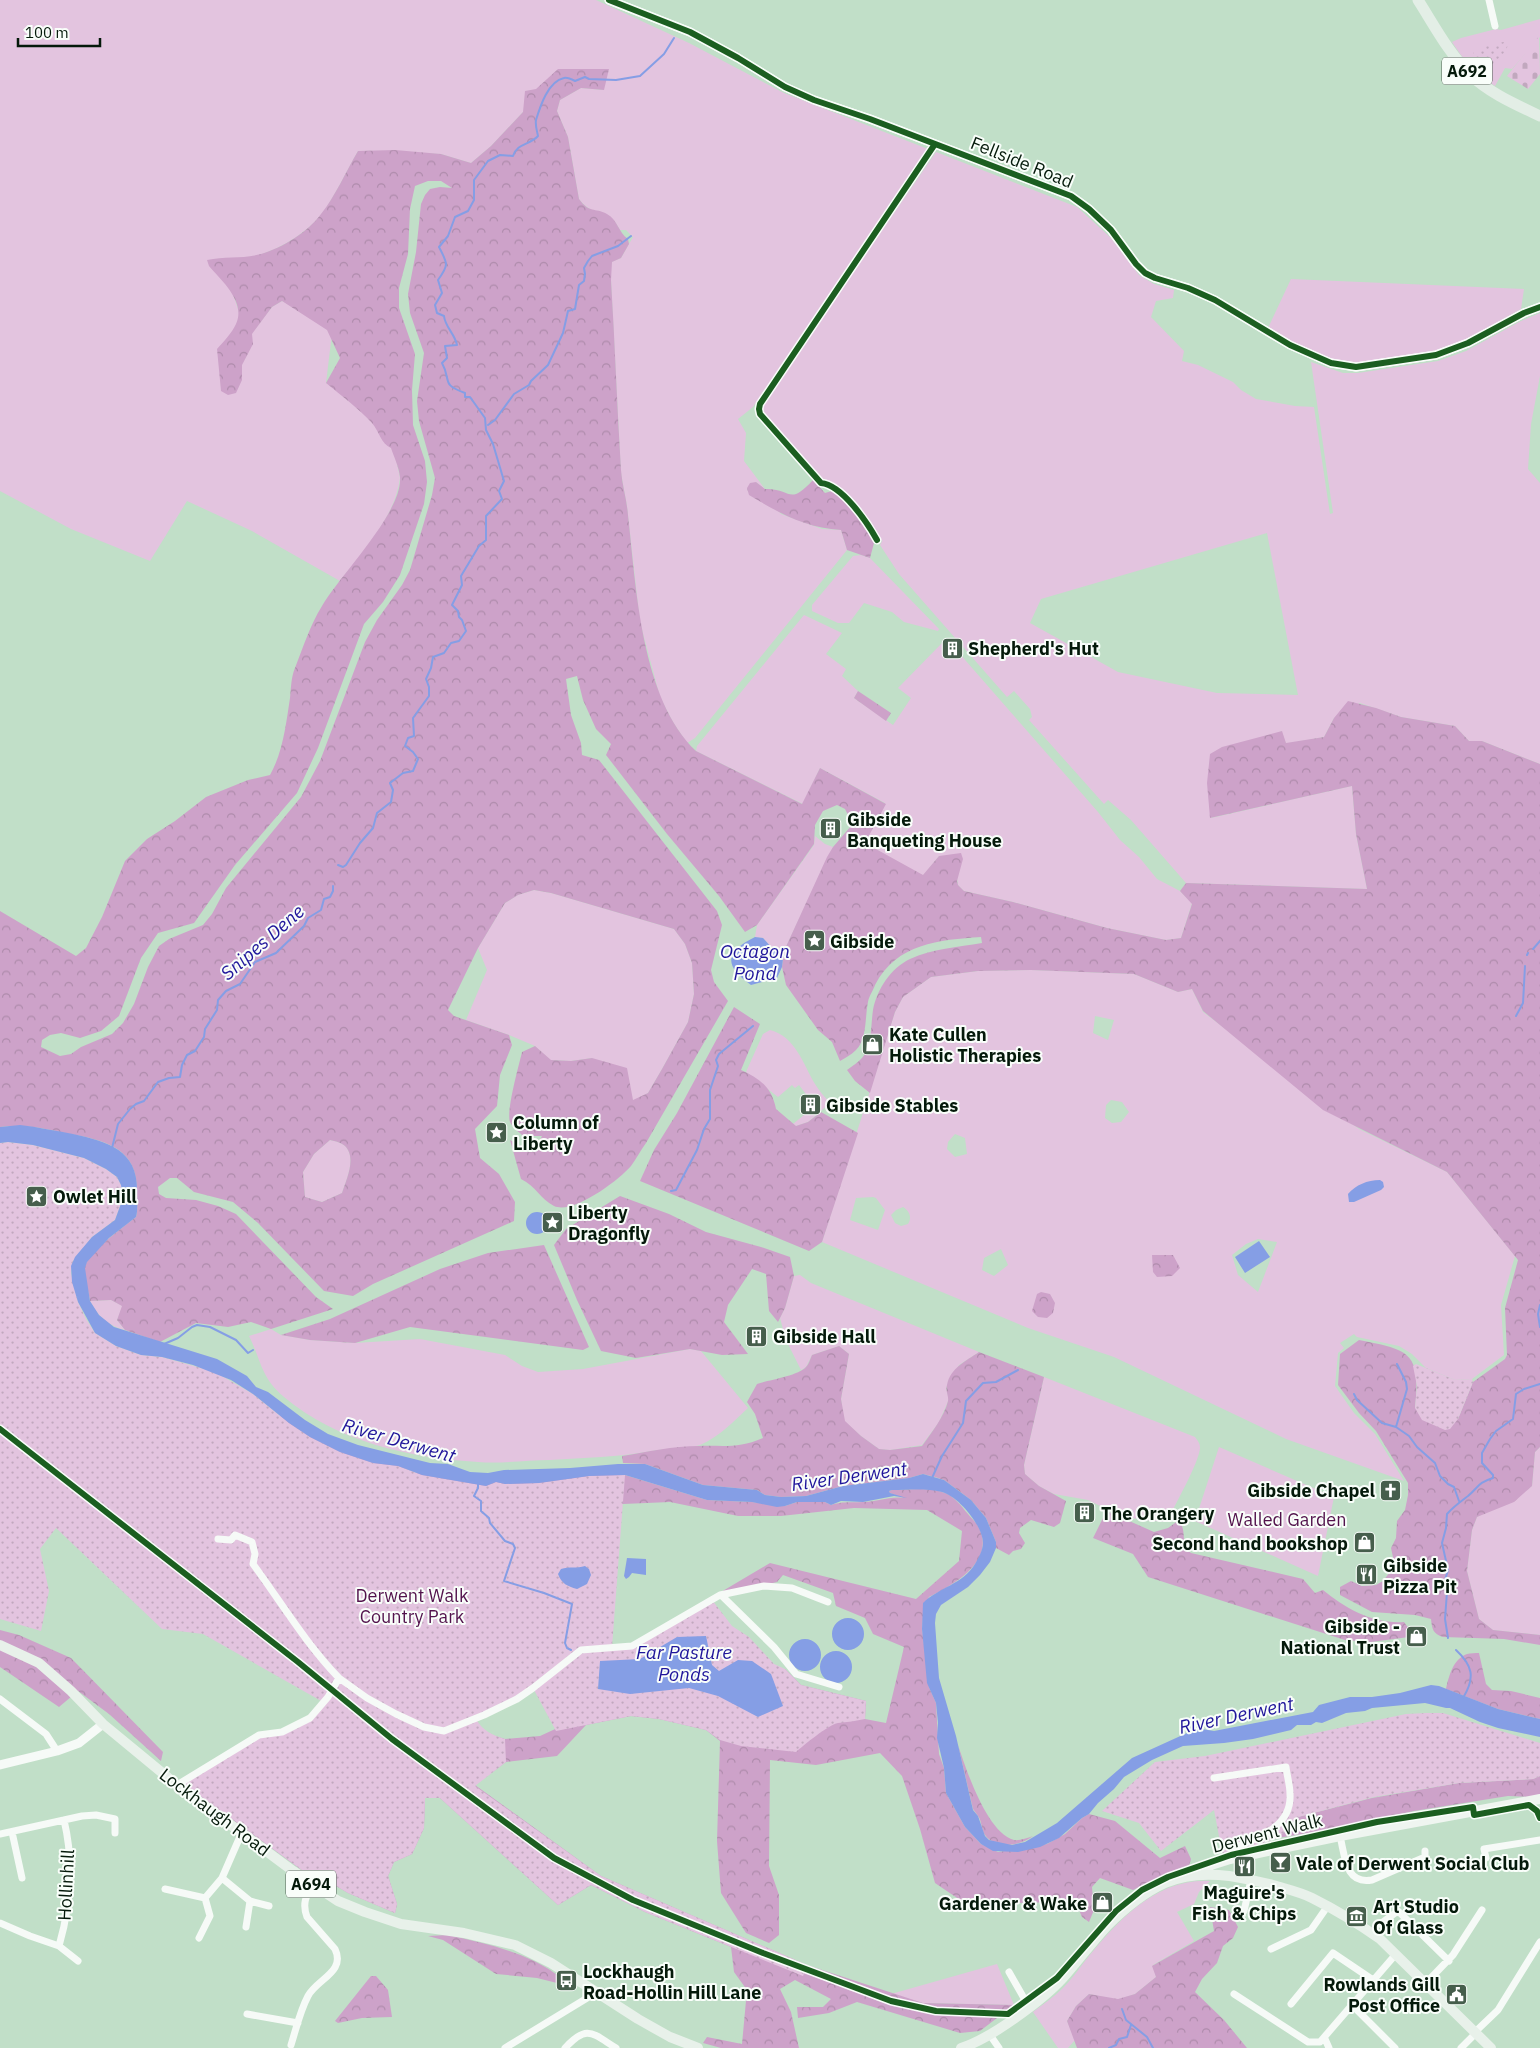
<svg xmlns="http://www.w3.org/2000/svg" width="1540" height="2048" font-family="'IBM Plex Sans',sans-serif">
  <defs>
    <pattern id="forest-crowns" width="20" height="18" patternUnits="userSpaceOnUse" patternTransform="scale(1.25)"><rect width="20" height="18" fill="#cda2c9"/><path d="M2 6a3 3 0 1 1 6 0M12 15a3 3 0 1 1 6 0" fill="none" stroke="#ae8bab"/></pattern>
    <pattern id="cemetery-stones" width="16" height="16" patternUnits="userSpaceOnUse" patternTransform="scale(1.25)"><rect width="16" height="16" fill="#e3c4df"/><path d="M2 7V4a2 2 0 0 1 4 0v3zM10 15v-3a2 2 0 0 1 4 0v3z" fill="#c1a8be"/></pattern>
    <pattern id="park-dots" width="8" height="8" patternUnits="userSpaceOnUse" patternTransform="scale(1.25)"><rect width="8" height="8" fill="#e3c4df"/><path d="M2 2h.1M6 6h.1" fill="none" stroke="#c1a8be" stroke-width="1.8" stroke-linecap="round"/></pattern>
  </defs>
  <rect width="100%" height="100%" fill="#c1dfc8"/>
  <!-- green -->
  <path fill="#e3c4df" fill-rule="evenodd" d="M0,0h596l93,43 95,50 144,56 -175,258 -15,12 8,14 -2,28 21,28 -9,-7 25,32 41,15 19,1 6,20 -152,188 -8,5 -14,-21 -13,-25 -20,-75 -13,-116 -6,-33 -10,-193v-18l10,-4 12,-21 -7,-7h-6c-11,-23 -27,-12 -41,-31l-11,-62 -11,-26 3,-11 21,-12 23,2 -15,-8 -66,30 -32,34 -20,17 -30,-9 -83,-3c-11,19 -24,47 -37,64 -17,20 -44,36 -69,42l-20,34 7,21 12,22 21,-27 10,-6 51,24 -7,58 59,23 15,72c-5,39 -37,74 -60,103l-88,-50 -65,-30 -37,60 -79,-32 -71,-38z
    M1540,19v18l-28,32 -7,-1 -10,18c-19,-12 -31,-25 -43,-44l9,-4 35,-9 5,1z
    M936,152l141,55 34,31 28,37 15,9 20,6 -1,8 -17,3 -5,16 33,34 -2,10 16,4 35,17 8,8 15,9 39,7 19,1 16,107 3,-1 -22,-151 32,11h15l80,-12 28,-10 55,-30 19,-8v63l-9,48 -3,45 12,14v281l-58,-23h-13l-14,-15 -54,-9 -41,-14 -26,15 -10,19 -38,7 -5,-13 -70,87 141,-32 4,48 11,55 -181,-6 -55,-63 -23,-20 -4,4 -75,-84 3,-3 -2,-8 -16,-18 -7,6 -108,-123 -19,-29 2,-4 -26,-35 -23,-23 -14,-6 -46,-50 -11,-15v-8zM1267,533l31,162 -81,-2 -99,-21 -88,-49 11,-24z
    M1291,279l233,10 -3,20 -51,29 -47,17 -74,9 -14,-3 -37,-15 -30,-18z
    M861,555l9,3 69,71 -1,2 -34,-9 -12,-10 -28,-9 -15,20h-11l-26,-12v-6l41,-49z
    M804,615l38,18 -16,21 20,15 -4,7 16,15 -4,7 39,27 18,-27 -13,-10 46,-47 1,10 6,7h4l4,-5 139,159 22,28 19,17 18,22 23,12 12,12 -11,35 -15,2 -59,-12 -94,-26 -49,-11 -6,-6 -1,-7 -18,-22 -16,20 -58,-33 20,-40 -65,-35 -17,36 -107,-53 1,-5z
    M815,836l10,8 8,3 -49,104 -3,-2 -4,2 -4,-2 -10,-11 -8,-1 2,-12 57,-80z
    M534,890l17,3 123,36 11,15 7,19 2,31 -6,28 -26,47 -14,24 -14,8 -42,-43 -21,3 -21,-1 -15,-14 -26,-11 -43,-15 21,-50 -9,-22 27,-45 13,-8z
    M1031,970l103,4 44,18 14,-3 11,23 156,117 88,43 68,84 -14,49 3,50 -32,24 -17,1 -29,-12 -14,-14 -13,-8 -42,-9 -3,-3 -14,9 4,5 -6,5 -3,33 19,27 21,21 29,47 -118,-42 -172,-82 -86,-29 -206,-86 73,-230 8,-15 28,-20 47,-6zM1095,1016l19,4 -6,20 -15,-7zM1111,1100l11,2 7,10 -8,10 -9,1 -7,-5 1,-13zM955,1134l10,4 2,16 -12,3 -8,-8 1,-7zM873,1197l3,1 9,12 -7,20 -28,-10 6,-22zM903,1207c7,4 9,11 5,17l-7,2 -6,-3 -4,-8 5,-5zM1258,1239l19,3 -19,50 -20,-17 -6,-20 14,-11zM1001,1249l7,16 -14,11 -12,-6 2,-12z
    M770,1030c26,7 33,34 45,54 4,7 10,13 15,19l-22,19 -12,4 -3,-2 22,-18 -16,-21 -4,3 -3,-3 -14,12 -32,-25 17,-38z
    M330,1140c5,1 12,3 15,6 12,12 1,34 -3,47l-20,9 -17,-5 -2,-25 11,-18z
    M800,1275l11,8 168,69 -20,13 -13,23 3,11 -10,23 -17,23 -32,5 -11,-1 -18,-13 -17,-15 -3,-22 8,-45 -10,-8 -27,9 -6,12 -5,3 -15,-30 -6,-22 5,-10 9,-32z
    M111,1300l12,6 -6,14 8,10c-16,-4 -27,-13 -35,-29z
    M271,1329l10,6 29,5 45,3 65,-4 85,16 17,11 16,6 45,-3 107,-20 11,2 47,57c-15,14 -29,29 -48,37 -14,5 -33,3 -48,6 -34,6 -68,7 -102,9 -23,0 -48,4 -72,2 -67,-4 -141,-20 -194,-65 -24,-21 -22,-35 -35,-61z
    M1044,1377l151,60c3,4 5,6 5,11 -1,15 -26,58 -33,74l-24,-2 -22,-4 -33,-16 -34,-6 -15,-8 -14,-12 -1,-9z
    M1219,1447l115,50 -16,79 -123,-55z
    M1540,1447v188l-47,-5 -14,-11 -12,-48 5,-41 5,-13 55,-31 3,-34z
    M1210,1881l-11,11 -5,12 -17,8 17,29 -41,24 3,12 -21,17 -18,6 -28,-6 -13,12 -9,15 8,19 -7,8h-10l-25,-36c10,-8 21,-15 30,-24 8,-8 15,-18 22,-27 31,-38 70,-83 125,-80z
    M997,1964l17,41 -91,-2 -32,-9z"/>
  <!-- forest -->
  <path fill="url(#forest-crowns)" fill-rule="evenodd" d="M558,69h51l-5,21 -23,-2 -21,12 -3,11 11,26 11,62c11,15 15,8 28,15 11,6 11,18 21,25l1,5 -8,14 -9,4 -1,18c4,64 6,127 10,190 1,15 6,30 7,45 8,71 13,184 68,236l106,53 18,-36 66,36 -21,39 58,32 16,-19 22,-3 2,6 -6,22 1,4 6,6 49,11 94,26 59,12 15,-2 11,-34 -12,-13 6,-8 181,6 -11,-55 -4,-48 -142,32 -3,-35 3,-29 12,-7 60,-16 4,12 38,-6 10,-19 14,-17 28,7 25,9 54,9 14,15h13l58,23v683l-5,5 -3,34 -18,16 -37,15 -5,13 -5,41 12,48 14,11 47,5v10l-36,-6 -61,-2c-10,-3 -11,-8 -12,-18l-16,-4 -43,-3 -32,-17v-8l11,-6 11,5 14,-1 7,-4 7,-9 4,-10 -3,-14 5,-10 1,-17 8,-11 3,-15v-12l-32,-52 -17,-18 -21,-28 2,-31 19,-14c50,10 62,11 56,68l43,11 15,-37 32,-23 2,-4 -2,-47 13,-48 -71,-88 -124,-62 -120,-99 -11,-22 -14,3 -44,-18 -103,-4 -53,1 -47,6 -28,20 -8,15 -25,81 -15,-12 -8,-11c7,-5 16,-11 19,-18 6,-13 5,-29 7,-42 4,-21 18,-42 37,-51 22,-10 48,-12 72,-16l-1,-6c-42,3 -84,6 -106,48 -2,6 -6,11 -7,17 -3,14 -1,38 -12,48 -5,5 -11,8 -16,11l-8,-19 -14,-12 -32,-45 -4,-18 2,-16 43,-94 6,-10 18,-21 -1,-7 -5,-10 -8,-4 -14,6 -8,14 -1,19 -57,81 -12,7 -26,-36 -52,-62 -61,-79 5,-11 -15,-15 -13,-29 -6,-24 -11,3 5,36 10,28 1,12 17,5 118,151 5,14 -11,45 3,12 14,19 -82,142c-5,7 -10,16 -15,23 -12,14 -58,49 -77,40 -14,-7 -18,-20 -33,-27l-11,-39 20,11 5,-1 7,-14h-19c-4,-4 -11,-9 -13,-14 -4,-11 9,-57 12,-70l13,-6 16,14 20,1 21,-3 35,10 6,32 15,-7 14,-24 26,-47 6,-28 -2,-31 -7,-19 -11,-15 -123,-36 -17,-3 -16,5 -13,8 -27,45 -30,62 6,6 55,19 3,10 -12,30 -3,31 -22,23 5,29 19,16 16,28 -1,19 -141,63 -20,12 -29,-5 -66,-68 -25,-21 -39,-10 -17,-14h-7l-12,9 1,7 7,4 30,2 22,6 18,8 80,83 17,12 -62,20 -20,-7 -23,5 -32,-4 -36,19 -35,-12 -8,-10 5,-14 -11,-6 -21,1c-1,-10 -7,-24 -5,-35 4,-14 38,-39 51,-49 2,-7 1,-15 1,-23 2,-47 -33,-54 -72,-61 -22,-5 -42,-9 -65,-6v-216l76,45 10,-8 16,-31 23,-56 22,-22 28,-18 31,-24 42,-17 22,-5c13,-23 16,-51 20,-77 1,-9 1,-21 5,-30 8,-20 15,-43 27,-62 18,-31 81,-94 78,-129 -1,-10 -6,-20 -9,-29 -10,-4 -12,-17 -19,-25 -14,-15 -30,-27 -46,-40l14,-25 -13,-28 -45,-29 -10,6 -20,27 1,10 -11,21v15l-6,13 -8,2 -7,-4 -4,-42c6,-7 15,-16 19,-25 10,-22 -14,-43 -27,-58l-2,-6c18,-4 36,-1 54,-6 21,-6 47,-22 60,-40 14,-17 25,-43 37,-63l37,-1 46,4 30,9 20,-17 32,-34 2,-21 11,-2zM428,181h13l11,7 -12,-1 -10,2 -5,6 -4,9 -5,48 -8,42 2,19 14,40 -7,48 2,20 16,57 -3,17 -22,75 -8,15 -25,35 -12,22 -45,119 -19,36 -75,91 -14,26 -9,11 -34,14 -10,7 -11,21 -14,37 -11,19 -11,11 -31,13 -10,7 -11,2 -19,-9 1,-7 8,-5 11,-2 19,5 21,-7 18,-15 22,-58 17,-25 36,-10 41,-58 62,-72 21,-45 46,-124 19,-22 17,-27 24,-71 3,-22 -2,-21 -12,-36 -1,-35 3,-36 -16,-46v-20l9,-34 2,-45 5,-23zM330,1140c5,1 12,3 15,6 12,12 1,34 -3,47l-20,9 -17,-5 -2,-25 11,-18z
    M813,480l12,13 7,-2 6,4 29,32 7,16 -4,15 -23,-8 -6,-20c-36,-2 -62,-17 -92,-35l-2,-7 3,-5 6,-1 9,7c27,-1 23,18 48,-9z
    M858,691l33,22 -5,8 -32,-23z
    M734,1007l26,17 -19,46c20,9 31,18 35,39l20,17 12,-4 13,-10 37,21 -36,109 -13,9 -169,-70 14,-31 23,-37z
    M620,1196l49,18 37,18 55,15 29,10 4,19 -9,32 -7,14 -9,-11 -3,-37 -14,-5 -24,36 -4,17 24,32 -26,1 -32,-6 -54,9 -35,-7 -24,-51 -23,-55 12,-16z
    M544,1245l45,102 -6,3 -173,-23 -55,16 -45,-3 -29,-5 49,-16 110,-50 48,-16z
    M1152,1255h21l7,13 -8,8 -15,1 -4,-5z
    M1041,1292l9,2 5,9 -2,10 -6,5 -9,-1 -6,-6 5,-17z
    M839,1346l10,8 -8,45 4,22 16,15 18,13 11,1 32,-4c10,-14 22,-29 26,-45 1,-5 -3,-10 -1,-16 3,-17 19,-24 32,-33l65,25 -20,88 1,9 14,12 27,15 -6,22 -6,4 -23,-7 -11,8 -1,5 6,10 -4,6 -8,2 -4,4 -13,-7v-6l-10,-24 -15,-18 -27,-20 -9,-3 -12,-3 -14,4 -66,8 -37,10 -25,1 -16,-2 -8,-5 -54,-5 -58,-21 -22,-1 -1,-7c25,-4 51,-10 77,-10 25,-1 39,3 64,-8l-8,-24 -8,-12 10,-18c11,-4 41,-8 49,-17 3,-3 4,-8 6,-12z
    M280,1415l136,58 209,2 82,25 45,2 33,4 12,-4h28l6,3c12,-4 21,-2 32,-3 15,0 26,-6 41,-4l-14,-5 -1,-2 3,-1c16,0 35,-3 50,2 12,3 19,14 26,22 4,5 10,10 12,16 14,32 -27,55 -51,67l-5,12 -2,19 7,59 7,16 3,51 5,14 2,25 19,34 16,17 17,8 49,-8 18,-10 17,-16 7,-4 26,7 45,37 25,-12 6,13 -2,7 -30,11 -26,13 -33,-12 -8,9 2,23 -5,12 -7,-5 -3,-7 -22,-8 -91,2 -31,-21 -15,-54 -18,-53 -22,-23 -64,12 -46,-5 -1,106 10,29v40l-10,8 -23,-10 -25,-40 -4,-52 3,-100 -14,-11 -47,-11 -28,-3 -45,9 -29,31 -51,6 -31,23 126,91 206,89 116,38 91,2 -34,26 -20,2 -103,-31 -28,11 -31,5 -1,-11h26l8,-8 -36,-19 -15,9 11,23 8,36h-78l-18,-5 4,-6 35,7 5,-54 -13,-18 -3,-25 -86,-35 -54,-27 -33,20 -118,-107h-15l-1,30 -12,26 -18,8 -6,14 9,28 -2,9 -47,-20 -39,-23 1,6 -125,-91 151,-81zM584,1501l39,3 47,-2 68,14h43l73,-8 73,2 35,21 -3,30 -43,38 -146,-36 -49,29 -1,3 57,-13 6,-7 50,18 3,13 29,12 8,16 31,13 -18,76 -21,-4 1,-18 -65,-16 -16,-16 -208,50 -37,17 -35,3 -13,-4 -11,-7 -12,-20z
    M1109,1512l45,20 14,-4 11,-8c9,14 0,22 12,33l112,26 12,14 8,-3c23,19 50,34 81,32l8,11 -3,4 -38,5 -26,-2 -197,-63 -15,-23 -40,-16 10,-20z
    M0,1630l19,5 52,23 92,94 -2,9 -52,-47 -31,-23 -19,16 -59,-40z
    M1479,1653l7,31 6,6 19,1 29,7v21l-42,-10 -52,-20c3,-13 7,-30 21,-35 3,-1 9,-1 12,-1z
    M958,1745c8,24 29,88 56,95 5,1 13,-2 19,-4 -13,10 -37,14 -48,-1 -4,-6 -3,-14 -7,-19 -1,-2 -3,-4 -5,-7z
    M1540,1776v19l-7,2 -25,-1 -94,15 -83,18 -53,9 20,-21 74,-19 87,-15 74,-4z
    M1210,1907l19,3 9,17 -5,11 -10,8 -6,17 -15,16 -7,13 29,28 23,28h-170l-10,-27 9,-15 13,-12 29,5 17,-5 21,-17 -4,-11 62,-35z
    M448,1935c39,9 80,17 112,42l-3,6 -20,-5 -41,-4 -53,-34 -15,-4z
    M371,1976h5l12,14 4,27 -30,1 -24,5 -3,-2z"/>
  <!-- cemetery -->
  <path fill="url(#cemetery-stones)" d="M1539,36l1,38 -12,15 -21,-13z"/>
  <!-- park -->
  <path fill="url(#park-dots)" d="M1508,41c1,10 -9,17 -15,22l2,3 -3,4 -19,-14v-3l12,-7z
    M8,1142l25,3 51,13 22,11 11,8 4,8 2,13 -8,22 -23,17 -19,24 -2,12 7,29 8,17 9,14 21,13 25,9 21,2 53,15 38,22 36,29 21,14 30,15 33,11 25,3 24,9 64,11 10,-4 9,2 34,-1 50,-7 36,-1 -13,172 20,-1 80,-46 20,26 17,11 25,27 11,5 16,16 65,16 -1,18c-9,2 -18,3 -27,4 -10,2 -34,22 -42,29l-55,-6 -21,-6 -14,-10 -47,-11 -28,-3 -75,15 -23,-43 -57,31c7,12 16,16 29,20l1,23 -31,24 126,90 206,89 -4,11 -158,-64 -54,-27 -33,20 -118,-107h-15l-1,30 -12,26 -18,8 -6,14 9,28 -2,9 -47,-20 -39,-23 1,6 -128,-94 77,-47 23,-3 28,-14 13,-16 -120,-68 -41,-5 -106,-101 -16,21 9,42 -8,40 -41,-12v-476z
    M1416,1364l39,16 17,-1 1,3 -15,37 -8,10 -5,1 -23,-10 -7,-12 2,-22 -4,-20z
    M1426,1713h17l97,30v33l-7,3 -74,4 -85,14 -76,20 -20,21 -55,19 -9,-47 -53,41 -22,-28 -37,-12 53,-49 50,-6 201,-42z"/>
  <!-- water -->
  <path fill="#859ee5" d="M755,937l8,1 10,11 4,2 4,-2 3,2 -2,16 -5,11 -26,7c-27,-19 -27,-33 4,-48z
    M20,1125c18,2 36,6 53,9 37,8 66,17 64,60 0,8 1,16 -1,23l-27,21 -22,24 -2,6 5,33 9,14 15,12 103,32 30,17 9,11 12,5 37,28 23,14 30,11 72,18 18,1 22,8 18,1 16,-3 66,-2 48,-4h27l58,21 54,5 8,5 16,2 25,-1 37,-10 66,-8 14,-4 21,6 27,20 15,18 10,24v6l-6,14 -10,13 -12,12 -27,18 -5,9 -1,9 4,55 17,58 17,74 5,6 7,20 4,4 23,5 13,-3 32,-19 75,-65 55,-25 15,-4 12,2 99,-19 6,-7 31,-8h22l28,-4 31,-8 8,1 59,23 42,10v18l-42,-9 -18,-6 -30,-14h-4l-21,-5 -53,5 -7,3 -19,2 -24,10 -6,-1 -5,3h-14l-6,5 -38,9 -29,4 -41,3 -31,14 -28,17 -10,12 -16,14 -9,11 -7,4 -23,20 -19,9 -22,5 -25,-1 -12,-7 -16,-17 -19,-34 -2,-25 -7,-30 1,-15 -2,-20 -9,-20 -5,-54 1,-26c15,-15 40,-19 52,-39 3,-5 8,-14 8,-21 0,-17 -25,-47 -41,-51 -16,-4 -34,-2 -50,-2l-3,1 1,2 17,5 -13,-2 -31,6 -22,-1 -10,4 -6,-3h-28l-12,4 -8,1 -25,-5 -45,-2 -82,-25 -36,1 -50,7 -34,1 -9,-2 -10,4 -64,-11 -24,-9 -25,-3 -33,-11 -30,-15 -21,-14 -36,-29 -22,-14 -38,-15 -31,-8 -21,-2 -25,-9 -21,-13 -17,-31 -6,-20 -1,-16 4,-9 17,-20 23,-17 8,-22 -2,-13 -4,-8 -11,-8 -22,-11 -51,-13 -25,-3 -8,1v-16z
    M1380,1180l3,2 1,5 -3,3 -27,12h-5l-1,-8c8,-9 19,-14 32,-14z
    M526 1223a11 11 0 1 1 22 0a11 11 0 1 1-22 0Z
    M1259,1241l11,16 -25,16 -10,-16z
    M627,1558l19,1v16l-14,-2 -3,4 -3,2 -2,-3z
    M585,1566l4,3 2,6 -4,9 -10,5c-10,-3 -15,-5 -19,-15l3,-5c8,-3 16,0 24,-3z
    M832 1634a16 16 0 1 1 32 0a16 16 0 1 1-32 0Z
    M706,1636l6,29 7,6 19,-11 14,1 19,13 12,32 -25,11 -40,-21 -29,-8 -59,6 -32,-5 2,-28 40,-2 37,-22z
    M789 1655a16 16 0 1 1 32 0a16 16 0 1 1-32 0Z
    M820 1667a16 16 0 1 1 32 0a16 16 0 1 1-32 0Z"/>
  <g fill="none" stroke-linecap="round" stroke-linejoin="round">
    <!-- stream -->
    <path stroke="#859ee5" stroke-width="2" d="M488,425l7,-5 19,-26 15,-9 2,-4 17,-16 15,-32 5,-22 7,-2 4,-24 5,-4 1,-7 -1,-6 4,-7 4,-5 26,-10 13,-10
      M338,865l5,2 3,-2 14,-22 13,-15 4,-15 14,-11 2,-12 -3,-7 13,-10 10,-2 5,-12 -5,-7 -8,-6 3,-8 6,-2 -1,-18 16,-22v-9l-3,-8 5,-11 2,-11 11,-4 7,-10 8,-2 7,-10 -4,-11 -3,-3 -1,-6 -6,-6 10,-20 -1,-9 18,-30 7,-6v-24l16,-17 -3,-8 5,-10 -11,-37 -7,-14 -1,-12 -15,-21h-5v-4c-25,-9 -13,-12 -23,-30l5,-5 -2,-12 12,-1c-2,-11 -12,-18 -13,-29l-7,-3 -2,-8 7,-12 -4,-13c11,-15 10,-16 1,-33l9,-11 7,-19 13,-6 6,-11v-20l14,-19 12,-6 13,1c4,-13 17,-11 25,-20 -1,-5 -3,-11 -2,-16 4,-13 12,-39 28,-42 3,-1 7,1 11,3l10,-4 4,2 27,1 24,-4 24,-22 10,-16
      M1533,949l7,-8
      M1527,955l1,-2
      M1516,1016l7,-13 2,-37
      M112,1148l6,-24 12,-15 6,-5 8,-3 14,-19 11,-4 11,-1 2,-12 5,-10 8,-4 9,-14 1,-8 12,-19 1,-10 8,-9 14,-7 15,-22 21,-9 28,-27 4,-8 13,-8 3,-11 6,-2 3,-6v-5
      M671,1191l5,-1 21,-40 7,-21 6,-10v-29l8,-24 -2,-6 3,-6 34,-28
      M1540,1305l-2,9 2,13
      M164,1344l14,-6 14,-11 5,-2 13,2 26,13 12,13 5,-3
      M1354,1394l3,6 25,23 14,4 13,9 8,11 18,16 5,13 8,8 6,3 5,14
      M1396,1427l11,-38 -1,-7 -9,-18
      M932,1478l10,-22 21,-33 3,-22 17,-18 13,-1 22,-12
      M478,1483v5l-4,8 7,5v10l8,7 1,5 15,18 8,3 2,4 -11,33 40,12 28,11 -7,39 2,5 4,2
      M1448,1638l-3,-19 2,-27 -2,-12 3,-10 -6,-27 4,-15 1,-14c6,-7 13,-12 21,-18 11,-9 9,-13 25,-18v-3l-11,-12v-10l8,-14 6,-8 17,-12 3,-25 8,-5 16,-5
      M1456,1650c16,15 20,27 7,48
      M1122,2009l4,11 21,17 6,11
      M1109,2048l7,-3 3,-6 8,-2 4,-12"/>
    <!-- minor -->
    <path stroke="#f6faf7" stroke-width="7" d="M1489,0l6,26
      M218,1539l13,1 4,-5 17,7 3,12 -2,10c28,38 53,80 86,114
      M721,1595l53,52 22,27 43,13
      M0,1699l46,35 11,17
      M1214,1778l72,-11c1,9 4,18 4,27 2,32 -30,43 -54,53l-6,12
      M177,1785l82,-50 23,-3 28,-14 18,-21 11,-19 28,20 29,16 28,13 20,4 40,-16 33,-16 16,-11 48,-38 51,-4 88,-51 44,-9 28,2 36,14
      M12,1832l10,46
      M242,1832l-20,46 28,23 -4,26
      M0,1834l82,-18 14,-1 19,4v14
      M1340,1836c5,20 5,49 32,44l53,-23v-6
      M1486,1858l-2,-9 56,-9
      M165,1889l40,9 17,-20
      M250,1901l19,5
      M1244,1911l7,-31
      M0,1923l30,13 29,10c12,-42 15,-84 5,-126
      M1380,1924l18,-13 51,50
      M199,1938l11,-22 -5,-18
      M59,1946l19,15
      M1271,1949l40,-19 16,-23
      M1009,1972l20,35
      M1426,1983l27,-28 29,-45
      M1234,1994l74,48h12l76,-88
      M1291,2004l42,-51 40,27
      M1351,2004l44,44
      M247,2014l51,9
      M1475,2032l23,-22 42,-68
      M990,2035l9,13
      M1325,2039l4,9
      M291,2045c5,-16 9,-34 17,-49 9,-17 38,-24 27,-47l-28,-32c-5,-13 -1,-21 5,-32
      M505,2048l92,-56
      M565,2048c22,-24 27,-15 51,0
      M1461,2048l15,-15"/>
    <!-- tertiary -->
    <path stroke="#f6faf7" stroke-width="9" d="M609,0l81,32 48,26 47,29 29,13 56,19 201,77 18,13 22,21 25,34 9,9 10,5 33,10 27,12 75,45 41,18 25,4 80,-12 32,-12 56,-30 16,-6
      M0,1765l57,-14 22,-8 24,-19"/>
    <!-- secondary -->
    <path stroke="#eff5f0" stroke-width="10" d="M1201,1875l10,-10 19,-6 110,-23 200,-37"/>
    <!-- primary -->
    <path stroke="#e8f1ea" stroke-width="10" d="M0,1645l39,18 32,28 32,33 74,61 116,86 45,30 27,11 36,12 63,9 51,12 36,18 87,56 32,18 28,11
      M961,2048c29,-9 81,-47 102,-70 15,-17 29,-36 44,-52 17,-17 36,-33 58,-43 35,-15 72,-7 108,2 13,4 27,7 39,13 24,12 47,26 68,41l111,109"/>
    <!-- trunk -->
    <path stroke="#e3eee6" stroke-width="11" d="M1418,0c16,25 31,54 53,75 18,18 46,30 69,41"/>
    <defs>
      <path id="cycleway" d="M609,0l81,32 48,26 47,29 29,13 56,19 201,77 18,13 22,21 25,34 9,9 10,5 33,10 27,12 75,45 41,18 25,4 80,-12 32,-12 56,-30 16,-6
        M877,540c-10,-18 -35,-55 -56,-57l-61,-69 -1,-5 1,-5 175,-260
        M0,1429l298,233 94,77 162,119 79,42 130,53 128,48 45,10 72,3 49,-36 59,-67 26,-21 26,-13 63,-22 146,-33 96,-15 1,8 55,-10 8,6 3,7"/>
    </defs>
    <!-- cycleway casing -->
    <use href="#cycleway" stroke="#f9fefa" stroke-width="9"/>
    <!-- cycleway -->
    <use href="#cycleway" stroke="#1b5e20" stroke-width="6"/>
  </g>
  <!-- icons -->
  <defs>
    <symbol id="building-square" viewBox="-11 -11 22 22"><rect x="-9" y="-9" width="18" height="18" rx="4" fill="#465e4c" stroke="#f9fefa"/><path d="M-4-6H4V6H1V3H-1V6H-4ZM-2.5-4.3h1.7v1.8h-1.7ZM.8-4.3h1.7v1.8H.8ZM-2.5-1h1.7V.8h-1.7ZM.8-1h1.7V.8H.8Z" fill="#fff"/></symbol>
    <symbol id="sight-square" viewBox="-11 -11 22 22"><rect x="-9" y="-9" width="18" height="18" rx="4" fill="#465e4c" stroke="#f9fefa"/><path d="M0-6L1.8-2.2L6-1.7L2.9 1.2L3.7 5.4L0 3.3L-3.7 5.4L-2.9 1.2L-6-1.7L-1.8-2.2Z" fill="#fff"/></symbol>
    <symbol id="shop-square" viewBox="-11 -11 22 22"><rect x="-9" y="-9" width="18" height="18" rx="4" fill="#465e4c" stroke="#f9fefa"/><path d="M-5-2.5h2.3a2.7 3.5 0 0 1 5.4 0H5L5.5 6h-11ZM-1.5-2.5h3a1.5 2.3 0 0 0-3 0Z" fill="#fff"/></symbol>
    <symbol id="church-square" viewBox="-11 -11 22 22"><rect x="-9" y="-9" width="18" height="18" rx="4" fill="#465e4c" stroke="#f9fefa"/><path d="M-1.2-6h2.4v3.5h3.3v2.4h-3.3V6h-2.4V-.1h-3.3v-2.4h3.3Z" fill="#fff"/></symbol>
    <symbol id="restaurant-square" viewBox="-11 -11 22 22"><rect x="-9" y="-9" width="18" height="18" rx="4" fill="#465e4c" stroke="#f9fefa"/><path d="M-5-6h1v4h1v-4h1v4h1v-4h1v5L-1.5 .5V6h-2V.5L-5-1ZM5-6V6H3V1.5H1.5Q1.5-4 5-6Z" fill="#fff"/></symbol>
    <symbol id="bar-square" viewBox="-11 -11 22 22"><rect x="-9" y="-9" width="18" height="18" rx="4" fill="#465e4c" stroke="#f9fefa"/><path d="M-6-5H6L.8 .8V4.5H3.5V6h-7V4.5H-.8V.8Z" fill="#fff"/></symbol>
    <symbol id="museum-square" viewBox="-11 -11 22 22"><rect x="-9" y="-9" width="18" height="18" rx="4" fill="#465e4c" stroke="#f9fefa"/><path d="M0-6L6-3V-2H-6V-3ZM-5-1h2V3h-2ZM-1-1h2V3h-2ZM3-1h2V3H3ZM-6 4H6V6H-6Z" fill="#fff"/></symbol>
    <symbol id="bus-square" viewBox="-11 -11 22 22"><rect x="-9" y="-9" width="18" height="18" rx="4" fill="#465e4c" stroke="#f9fefa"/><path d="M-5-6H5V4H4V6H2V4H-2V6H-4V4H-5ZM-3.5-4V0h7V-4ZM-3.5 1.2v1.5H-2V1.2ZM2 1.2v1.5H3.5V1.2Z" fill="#fff"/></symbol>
    <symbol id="civic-square" viewBox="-11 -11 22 22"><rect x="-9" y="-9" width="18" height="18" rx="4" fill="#465e4c" stroke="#f9fefa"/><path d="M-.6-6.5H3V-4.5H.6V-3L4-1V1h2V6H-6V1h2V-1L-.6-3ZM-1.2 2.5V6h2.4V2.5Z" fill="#fff"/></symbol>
  </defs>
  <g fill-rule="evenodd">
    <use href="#building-square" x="940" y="636" width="25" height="25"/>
    <use href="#building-square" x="818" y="816" width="25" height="25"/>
    <use href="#sight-square" x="802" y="928" width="25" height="25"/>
    <use href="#shop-square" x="860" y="1032" width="25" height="25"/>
    <use href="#building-square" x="798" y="1092" width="25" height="25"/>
    <use href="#sight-square" x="484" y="1120" width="25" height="25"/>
    <use href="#sight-square" x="24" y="1184" width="25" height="25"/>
    <use href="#sight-square" x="540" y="1210" width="25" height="25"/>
    <use href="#building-square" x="744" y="1324" width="25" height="25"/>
    <use href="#church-square" x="1378" y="1478" width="25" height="25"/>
    <use href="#building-square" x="1072" y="1500" width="25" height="25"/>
    <use href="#shop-square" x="1352" y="1530" width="25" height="25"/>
    <use href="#restaurant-square" x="1354" y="1562" width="25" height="25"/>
    <use href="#shop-square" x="1404" y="1624" width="25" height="25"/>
    <use href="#bar-square" x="1268" y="1850" width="25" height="25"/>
    <use href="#restaurant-square" x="1232" y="1854" width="25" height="25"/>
    <use href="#shop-square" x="1090" y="1890" width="25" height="25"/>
    <use href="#museum-square" x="1344" y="1904" width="25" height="25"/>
    <use href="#bus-square" x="554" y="1968" width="25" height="25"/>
    <use href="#civic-square" x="1444" y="1982" width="25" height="25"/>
  </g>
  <g text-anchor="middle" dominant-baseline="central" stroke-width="4" stroke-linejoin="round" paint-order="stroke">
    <!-- shield labels -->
    <g fill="#f9fefa" stroke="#4e5e52" stroke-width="1">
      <rect x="1442" y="57.5" width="50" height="27" rx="4"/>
      <rect x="286" y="1870.5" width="50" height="27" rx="4"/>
    </g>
    <g font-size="16" font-weight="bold" fill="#04190a">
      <text x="1467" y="71">A692</text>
      <text x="311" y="1884">A694</text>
    </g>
    <!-- street labels -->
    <g font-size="18" fill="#04190a" stroke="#f9fefa">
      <text transform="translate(1022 162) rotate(22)">Fellside Road</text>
      <text transform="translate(215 1812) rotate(37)">Lockhaugh Road</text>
      <text transform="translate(1267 1833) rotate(-14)">Derwent Walk</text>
      <text transform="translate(66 1885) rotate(-87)">Hollinhill</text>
    </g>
    <!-- poi labels -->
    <g font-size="18" font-weight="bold" fill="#04190a" stroke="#f9fefa" text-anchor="start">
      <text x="968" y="648">Shepherd's Hut</text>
      <text x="847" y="819">Gibside<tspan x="847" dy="21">Banqueting House</tspan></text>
      <text x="830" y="941">Gibside</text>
      <text x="889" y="1034">Kate Cullen<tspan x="889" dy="21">Holistic Therapies</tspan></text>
      <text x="826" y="1105">Gibside Stables</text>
      <text x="513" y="1122">Column of<tspan x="513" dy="21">Liberty</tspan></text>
      <text x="53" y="1196">Owlet Hill</text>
      <text x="568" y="1212">Liberty<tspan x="568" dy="21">Dragonfly</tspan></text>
      <text x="773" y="1336">Gibside Hall</text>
      <text x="1375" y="1490" text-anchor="end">Gibside Chapel</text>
      <text x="1101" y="1513">The Orangery</text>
      <text x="1348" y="1543" text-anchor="end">Second hand bookshop</text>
      <text x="1383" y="1565">Gibside<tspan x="1383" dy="21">Pizza Pit</tspan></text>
      <text x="1400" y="1626" text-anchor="end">Gibside -<tspan x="1400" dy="21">National Trust</tspan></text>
      <text x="1296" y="1863">Vale of Derwent Social Club</text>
      <text x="1244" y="1892" text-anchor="middle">Maguire's<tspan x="1244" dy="21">Fish &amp; Chips</tspan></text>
      <text x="1087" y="1903" text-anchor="end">Gardener &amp; Wake</text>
      <text x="1373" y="1906">Art Studio<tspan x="1373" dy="21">Of Glass</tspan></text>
      <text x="583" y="1971">Lockhaugh<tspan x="583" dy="21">Road-Hollin Hill Lane</tspan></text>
      <text x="1440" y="1984" text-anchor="end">Rowlands Gill<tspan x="1440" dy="21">Post Office</tspan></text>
    </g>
    <!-- park labels -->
    <g font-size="18" fill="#52124c" stroke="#f9fefa">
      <text x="1287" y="1519">Walled Garden</text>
      <text x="412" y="1595">Derwent Walk<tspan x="412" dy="21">Country Park</tspan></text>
    </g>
    <!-- water labels -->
    <g font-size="19" font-style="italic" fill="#20169b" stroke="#f9fefa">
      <text transform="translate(262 942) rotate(-41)">Snipes Dene</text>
      <text x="755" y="951">Octagon<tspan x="755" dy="22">Pond</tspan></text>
      <text transform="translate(399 1440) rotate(16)">River Derwent</text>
      <text transform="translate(849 1476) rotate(-8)">River Derwent</text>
      <text x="684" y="1652">Far Pasture<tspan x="684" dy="22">Ponds</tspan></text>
      <text transform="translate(1236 1715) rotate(-12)">River Derwent</text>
    </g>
  </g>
  <!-- scale -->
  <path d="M18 38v8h82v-8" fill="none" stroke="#04190a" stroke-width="2.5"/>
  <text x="25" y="38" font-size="15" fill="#04190a" stroke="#f9fefa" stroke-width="4" paint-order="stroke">100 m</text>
</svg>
